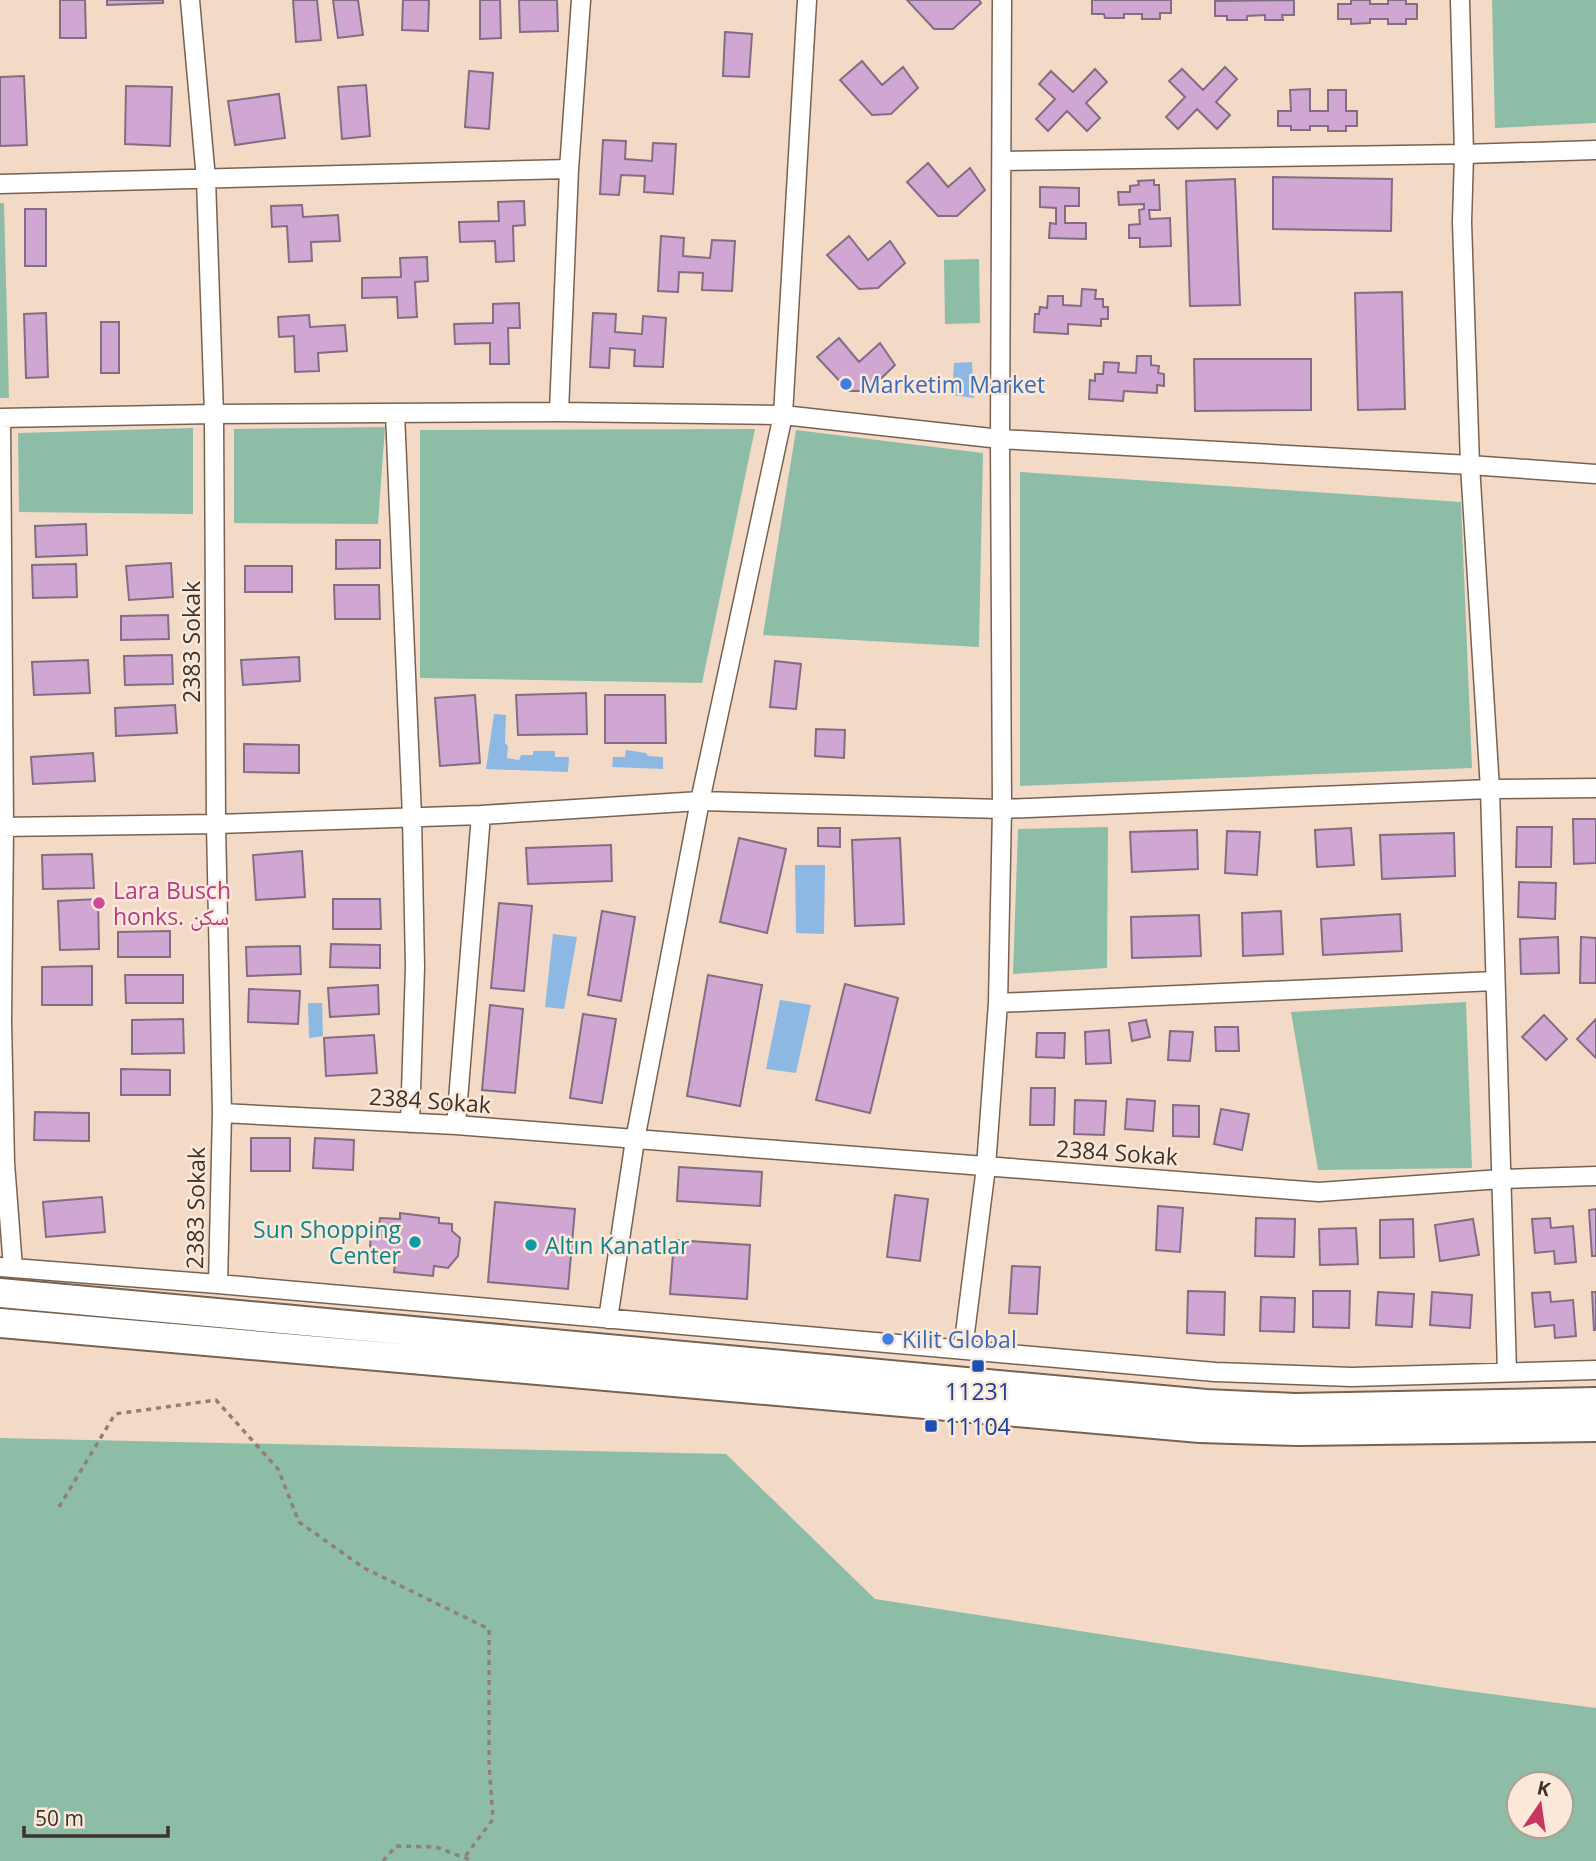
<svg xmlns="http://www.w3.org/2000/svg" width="1596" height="1861" font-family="'Open Sans','Noto Naskh Arabic',sans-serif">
  <rect width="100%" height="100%" fill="#f2dac7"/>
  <!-- green -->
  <path fill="#8ebda7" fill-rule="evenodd" d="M1492,0h104v123l-101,5z
    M0,203h4l5,195h-9z
    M979,259l1,64 -35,1 -1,-64z
    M385,427l-7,97 -144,-1v-94z
    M193,428v86l-174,-2 -1,-79z
    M755,429l-53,254 -282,-5v-248z
    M796,430l187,23 -4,194 -216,-12z
    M1020,472l441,30 11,266 -452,18z
    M1108,827l-1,141 -94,6 5,-145z
    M1466,1002l6,166 -154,2 -27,-158z
    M0,1438l726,16 149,145 571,89 150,20v153h-1596zM1519,1784h42v42h-42z"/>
  <!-- water -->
  <path fill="#8eb8e4" d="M972,362l2,36 -22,-3 2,-32z
    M494,714l12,1 -1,28 3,3 -1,12 12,2 2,-5h12v-4h22v6h14l-1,15 -82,-3z
    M626,750l20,3 2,3 15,1v12l-51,-2 1,-10h12z
    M795,865h30l-1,69 -28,-1z
    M553,934l24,3 -13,72 -19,-2z
    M780,1000l31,5 -15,68 -30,-4z
    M308,1003h14l1,33 -14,2z"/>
  <!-- building -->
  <path fill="#d0a6d3" stroke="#816e82" stroke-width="2" d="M60,0h25l1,38h-26z
    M107,0h56v3l-56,2z
    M293,0h24l4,40 -25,2z
    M333,0h25l5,35 -25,3z
    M403,0h26l-1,31 -26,-1z
    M480,0h20l1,38 -21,1z
    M519,0h38l1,31 -38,1z
    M907,0h72l2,3 -28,26h-19z
    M1092,0h79v13h-11v6h-18v-5h-18v4h-19l-1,-4h-12z
    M1294,0v15h-12l1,5h-18v-5l-18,1v4h-20v-4h-12v-15z
    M1351,0h19v4h18v-4h18v4h11v15h-11v5h-18v-5h-18v4l-19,1v-5h-13v-15h13z
    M725,32l27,2 -3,43 -26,-1z
    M862,61l20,24 21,-18 15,21 -27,26 -19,1 -32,-35z
    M1225,67l12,12 -21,23 14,13 -13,14 -20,-20 -19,20 -12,-12 19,-20 -16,-16 13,-12 21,21z
    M1095,69l12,13 -21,21 14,15 -13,13 -20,-20 -19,20 -12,-12 19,-20 -16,-15 12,-13 22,21z
    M469,71l24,2 -4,56 -24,-2z
    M24,76l3,69 -27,1v-69z
    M366,85l4,51 -28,3 -4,-52z
    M126,86l46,1 -2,59 -45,-2z
    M1310,89v22h18v-21h18v21h11v15h-11v5h-18v-5h-18v4h-19v-4h-13v-15h13l-1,-21z
    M279,94l6,44 -50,7 -7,-44z
    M603,140l23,1 -1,18 27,2 1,-18 23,1 -3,50 -29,-2 1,-16 -24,-1 -2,20 -19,-1z
    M928,163l20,24 22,-19 15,22 -28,26h-19l-31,-34z
    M1273,177l119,2 -1,52 -118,-2z
    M1235,179l5,126 -50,1 -4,-125z
    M1154,180v5h5l1,25h-11l1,9 20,-1 1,28 -31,1v-9h-11v-13l11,-1 -1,-14 5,-1v-5l-25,1 -1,-13h12v-6l9,-1 -1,-4z
    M1040,187l39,1v18h-14v17h21v16l-37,-1 1,-15 6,1v-16l-16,-1z
    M524,201l1,24 -12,1 1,35 -18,1 -1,-21 -35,1 -1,-20 40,-1 -1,-19z
    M302,205l1,12 35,-2 2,26 -29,1 1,19 -23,1 -2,-36 -15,1 -1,-21z
    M25,209h21v57h-21z
    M661,236l23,2 -1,18 27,2 2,-18 23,1 -3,50 -30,-1 1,-17 -24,-1 -1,20 -20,-1z
    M849,236l19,24 22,-19 15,22 -27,25 -19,1 -32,-34z
    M427,257l1,24 -13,1 2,35 -19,1 -1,-21 -35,1v-20l39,-1 -1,-19z
    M1082,289l14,1 -1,9h8v8h5v12h-7v7l-33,-2v10l-34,-2 1,-18h4l1,-7 7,1 1,-12h15v9l18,1z
    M1402,292l3,117 -47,1 -3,-117z
    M519,303l1,25h-12l1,36h-19v-21l-35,1 -1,-20 39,-1v-19z
    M46,313l2,64 -22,1 -2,-64z
    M593,313l23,1 -1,18 27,2 1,-18 23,2 -3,49 -29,-1 1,-16 -25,-2 -1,20 -19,-1z
    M309,315l1,12 35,-2 2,26 -29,2 1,18 -24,1 -1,-36 -15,1 -1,-20z
    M101,322h18v51h-18z
    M839,338l20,24 21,-19 15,22 -27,26h-19l-32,-34z
    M1137,356h14v9l8,1 -1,7 6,1v12l-7,-1v8l-33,-2 -1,10 -34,-2 1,-19 5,1v-7h8l1,-12 15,1 -1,9 18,1z
    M1194,359h117v51l-116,1z
    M86,524l1,31 -51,2 -1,-31z
    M336,540h44v28l-44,1z
    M171,563l2,34 -44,3 -3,-34z
    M76,564l1,33 -44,1 -1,-33z
    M245,566h47v26h-47z
    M334,585h45l1,34h-45z
    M168,615l1,24 -48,1v-24z
    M172,655l1,29 -48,1 -1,-29z
    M299,657l1,24 -57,4 -2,-25z
    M88,660l2,33 -56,2 -2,-33z
    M775,661l26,3 -5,45 -26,-2z
    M586,693l1,41 -69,1 -2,-40z
    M475,695l5,68 -40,3 -5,-68z
    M605,695h60l1,48h-61z
    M175,705l2,28 -61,3 -1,-28z
    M816,729l29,1 -1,28 -29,-2z
    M244,744l55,1v28l-55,-1z
    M93,753l2,28 -62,3 -2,-27z
    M1573,819h23v44l-22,1z
    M1517,827h35l-1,40h-35z
    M818,828h22v19l-22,-1z
    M1351,828l3,37 -37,2 -2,-37z
    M1197,830l1,39 -66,3 -2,-40z
    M1227,831l33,1 -3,43 -32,-2z
    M1454,833l1,43 -73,3 -2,-44z
    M739,838l47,11 -19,84 -47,-11z
    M900,838l4,86 -49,2 -3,-86z
    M611,845l1,36 -84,3 -2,-36z
    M302,851l3,46 -49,3 -3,-45z
    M92,854l2,34 -51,1 -1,-34z
    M1519,882l37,1 -1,36 -37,-2z
    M98,899l1,50 -39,1 -2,-49z
    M333,899h47l1,30h-48z
    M499,903l33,3 -8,85 -33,-3z
    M602,911l33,6 -14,84 -33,-6z
    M1281,911l2,43 -40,2 -1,-43z
    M1400,914l2,37 -79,4 -2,-36z
    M1199,915l2,41 -69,2 -1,-41z
    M170,931v26h-52v-25z
    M1558,937l1,36 -38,1 -1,-35z
    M1581,937l15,1v45h-16z
    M331,944l49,1v23l-50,-1z
    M300,946l1,28 -54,2 -1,-29z
    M92,966v39h-50v-38z
    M125,975h58v28h-57z
    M708,975l54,10 -22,121 -53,-10z
    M845,984l53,14 -28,115 -54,-13z
    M378,985l1,29 -49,3 -2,-29z
    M249,989l51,2 -2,33 -50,-2z
    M490,1005l33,4 -8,84 -33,-3z
    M583,1014l33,5 -14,84 -32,-5z
    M1544,1015l23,24 -21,21 -24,-23z
    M183,1019l1,34 -52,1v-34z
    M1596,1019v39l-19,-19z
    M1146,1020l4,17 -18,4 -3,-18z
    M1215,1027h23l1,24h-23z
    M1109,1030l2,33 -25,1 -1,-32z
    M1170,1031l23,1 -3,29 -22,-1z
    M1037,1033h28l-1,25 -28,-1z
    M374,1035l3,38 -51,3 -2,-38z
    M121,1069l49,1v25h-49z
    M1031,1088h24l-1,37h-24z
    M1127,1099l28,2 -2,30 -28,-2z
    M1075,1100l31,1 -2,34 -30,-1z
    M1173,1105l26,1v31l-26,-1z
    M1221,1109l28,5 -7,36 -28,-6z
    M35,1112l54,1v28l-55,-1z
    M251,1138h39v33h-39z
    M315,1138l39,2 -1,30 -40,-2z
    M679,1167l83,5 -2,34 -83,-5z
    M895,1195l33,4 -8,62 -33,-4z
    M102,1197l3,35 -59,5 -3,-35z
    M495,1202l80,7 -7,80 -80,-7z
    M1158,1206l25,2 -3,44 -24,-2z
    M1596,1209v47h-4l-3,-46z
    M400,1213l39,5v5l13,1v7l8,7 -2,18 -10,12 -14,-2 -1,10 -39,-4 1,-9 -19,-2 1,-8 -7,-7 2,-18 7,-2 1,-8 20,1z
    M1256,1218l39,1 -1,38 -39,-1z
    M1550,1218l1,10 22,-2 3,36 -21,2 -1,-13 -19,2 -3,-34z
    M1413,1219l1,38 -34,1v-38z
    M1473,1219l6,36 -39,6 -5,-36z
    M1356,1228l2,36 -38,1 -1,-36z
    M674,1240l76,5 -3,54 -77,-5z
    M1012,1266l28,1 -3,47 -28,-1z
    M1188,1291l37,1 -1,43 -37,-2z
    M1313,1291h37l-1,37 -36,-1z
    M1378,1292l36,2 -2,33 -36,-2z
    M1432,1292l40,3 -2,33 -40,-3z
    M1550,1292l1,10 22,-2 3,36 -21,2 -1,-13 -19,2 -3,-34z
    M1592,1292h4v38h-2z
    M1261,1297l34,1 -1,34 -34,-1z"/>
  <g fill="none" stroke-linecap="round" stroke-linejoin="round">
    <defs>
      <path id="minor" d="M190,0l16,179 8,235 2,410 6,289 -4,171
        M1460,0l4,154 -2,68 8,243 20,324 17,583
        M1002,161l462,-7 132,-4
        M0,184l569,-15
        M559,412l10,-243 12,-169
        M395,413l17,404 3,150 -5,156
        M0,418l214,-4 345,-2 224,3 217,24 470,26 126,9
        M1,418l3,409 -2,194 3,142 8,105
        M0,827l216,-3 265,-9 219,-14 302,8 488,-20 106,-1
        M998,1003l497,-22
        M222,1113l234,12 863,67 182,-13 95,-3
        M456,1125l25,-310
        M0,1267l218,17 997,88 137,5 244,-7
        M608,1319l27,-179 65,-339 83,-386 24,-415
        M963,1349l23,-182 12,-164 4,-194 -2,-370 2,-439"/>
      <path id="primary" d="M0,1293l1206,111 89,4 301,-6
        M0,1323l1200,105 98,3 298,-4"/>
    </defs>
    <!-- minor casing -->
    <use href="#minor" stroke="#776251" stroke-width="21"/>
    <!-- primary casing -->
    <use href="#primary" stroke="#776251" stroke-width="32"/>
    <!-- path -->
    <path stroke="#918074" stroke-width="3.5" stroke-dasharray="5 5" stroke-linecap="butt" d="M59,1507l56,-93 101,-14 62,69 21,53 65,46 125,61v134l4,56 -29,39
      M383,1861l13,-15 40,1 37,14"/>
    <!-- minor -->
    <use href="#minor" stroke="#fff" stroke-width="18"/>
    <!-- primary -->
    <use href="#primary" stroke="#fff" stroke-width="28"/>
  </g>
  <!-- markers -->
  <g fill="#3f7fe0" stroke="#fce8d9" stroke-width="2.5">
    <circle cx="846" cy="384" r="7"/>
    <circle cx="888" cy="1339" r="7"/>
  </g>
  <circle fill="#d1479c" stroke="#fce8d9" stroke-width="2.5" cx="99" cy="903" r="7"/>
  <g fill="#0f9aa8" stroke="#fce8d9" stroke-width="2.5">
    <circle cx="415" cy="1242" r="7"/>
    <circle cx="531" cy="1245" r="7"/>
  </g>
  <g fill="#1a4fb4" stroke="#fce8d9" stroke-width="2.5">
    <rect x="971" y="1359" width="14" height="14" rx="3.5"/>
    <rect x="924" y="1419" width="14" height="14" rx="3.5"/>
  </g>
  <g text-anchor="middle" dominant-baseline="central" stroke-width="5" stroke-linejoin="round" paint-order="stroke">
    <!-- shop labels -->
    <g font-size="23" fill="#366cbe" stroke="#fce8d9" text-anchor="start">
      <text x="860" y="384">Marketim Market</text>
      <text x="902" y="1339">Kilit Global</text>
    </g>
    <!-- street labels -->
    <g font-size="23" fill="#3c322b" stroke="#fce8d9">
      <text transform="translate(191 642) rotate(-90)">2383 Sokak</text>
      <text transform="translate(430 1100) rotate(4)">2384 Sokak</text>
      <text transform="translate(1117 1152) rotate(4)">2384 Sokak</text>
      <text transform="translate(195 1208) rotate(-89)">2383 Sokak</text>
    </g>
    <!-- hotel labels -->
    <g font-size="23" fill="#b23c85" stroke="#fce8d9" text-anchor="start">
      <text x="113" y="890">Lara Busch<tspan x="113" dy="26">honks. سكن</tspan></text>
    </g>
    <!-- culture labels -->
    <g font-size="23" fill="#0d838f" stroke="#fce8d9" text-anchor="end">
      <text x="401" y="1229">Sun Shopping<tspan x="401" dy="26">Center</tspan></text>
      <text x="545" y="1245" text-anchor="start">Altın Kanatlar</text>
    </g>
    <!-- transit labels -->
    <g font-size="23" fill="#164399" stroke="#fce8d9">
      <text x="978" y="1391">11231</text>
      <text x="945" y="1426" text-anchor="start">11104</text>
    </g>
  </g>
  <!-- north arrow -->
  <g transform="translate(1540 1805) rotate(13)"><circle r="33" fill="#fce8d9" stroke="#af9f93" stroke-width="2"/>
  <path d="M0-5L12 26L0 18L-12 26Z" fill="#c53761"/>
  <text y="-10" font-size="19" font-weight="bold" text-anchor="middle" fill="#3c322b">K</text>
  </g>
  <!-- scale -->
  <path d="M24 1826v10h144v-10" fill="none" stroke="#3c322b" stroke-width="3.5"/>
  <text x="35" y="1826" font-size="21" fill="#3c322b" stroke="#fce8d9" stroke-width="5" paint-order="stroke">50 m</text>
</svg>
